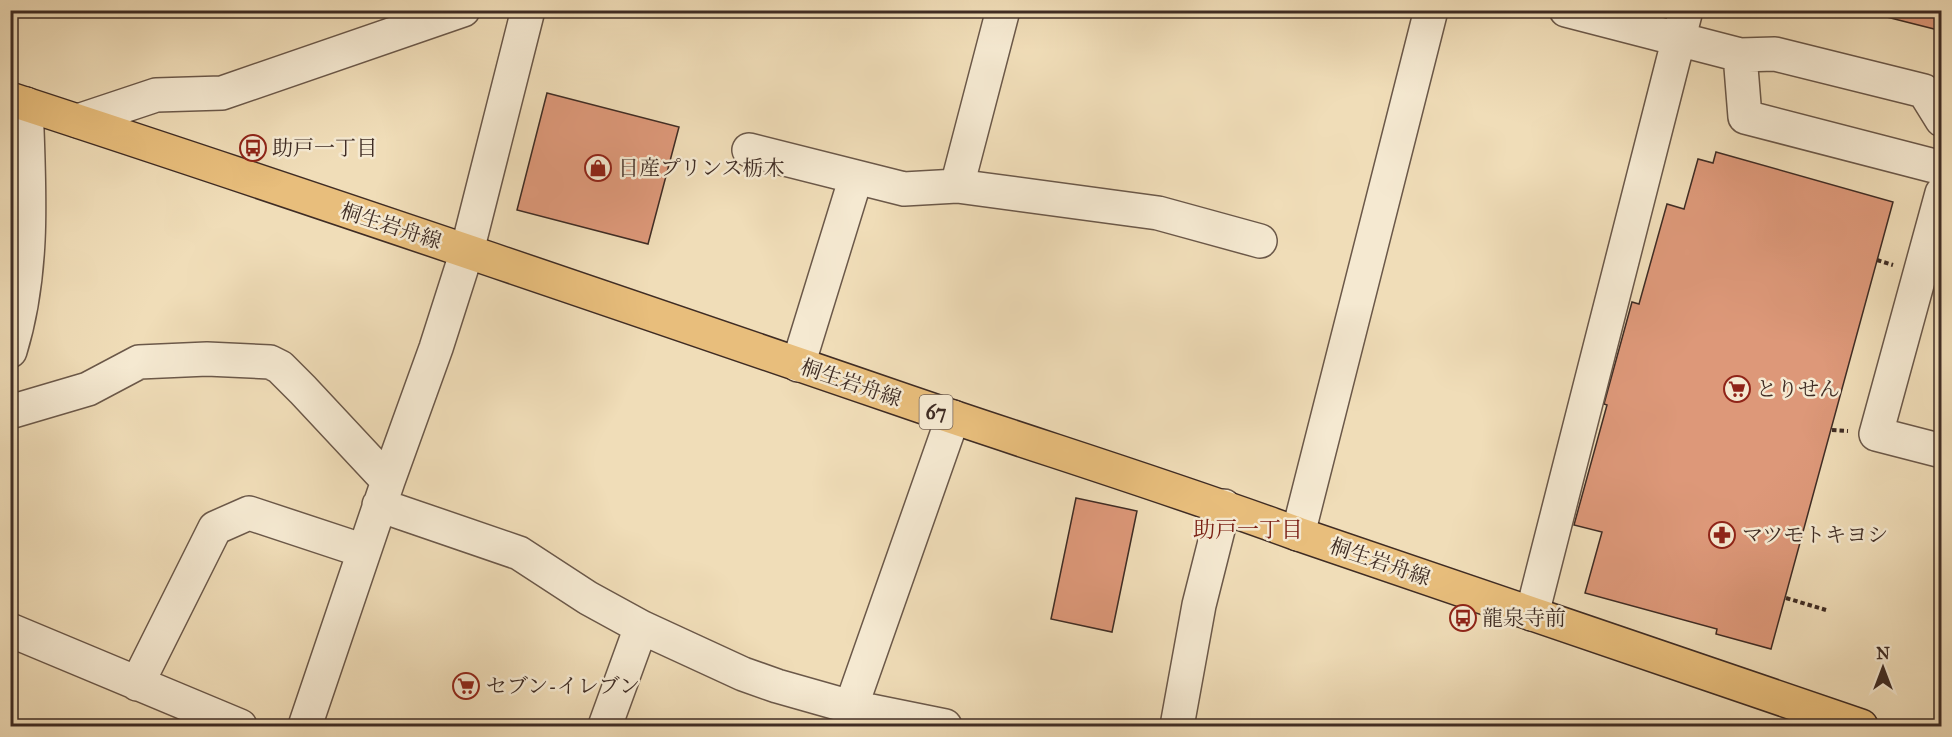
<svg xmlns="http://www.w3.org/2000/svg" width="1952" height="737" font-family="'IM FELL Great Primer','Noto Serif JP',serif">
  <rect width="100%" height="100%" fill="#f0ddb8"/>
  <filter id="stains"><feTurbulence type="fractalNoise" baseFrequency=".00333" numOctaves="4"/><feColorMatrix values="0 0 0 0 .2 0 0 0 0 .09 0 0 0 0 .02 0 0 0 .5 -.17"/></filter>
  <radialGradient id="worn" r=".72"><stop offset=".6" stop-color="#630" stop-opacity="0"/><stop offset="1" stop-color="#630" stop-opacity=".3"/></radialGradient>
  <!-- building -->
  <path fill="#dd9879" stroke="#3f2c24" stroke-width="1.5" d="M1859,10h83v21z
    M547,93l132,34 -31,117 -131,-34z
    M1716,152l177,50 -122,447 -55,-15 1,-5 -132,-36 17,-61 -28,-7 33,-120 -3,-1 28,-102 7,2 28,-100 17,5 14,-50 15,4z
    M1076,498l61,13 -25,121 -61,-13z"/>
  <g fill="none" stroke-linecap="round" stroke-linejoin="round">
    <defs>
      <path id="minor" d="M1566,10l174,45 35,-1 149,37 18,29
        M1740,55l5,62 197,51
        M78,121l78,-26 66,-2 241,-83
        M749,150l155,39 53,-3 201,27 102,28
        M957,186l46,-176
        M1942,193l-66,241 66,17
        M10,351c25,-81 19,-164 16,-247
        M798,365l58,-188
        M10,412l78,-23 51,-27 68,-3 63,3 10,5 23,23 85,91
        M379,505l140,48 69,45 53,29 102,47 34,12 74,21 94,19
        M1298,534l133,-524
        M1532,614l154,-604
        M10,630l230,96
        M137,684l78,-156 34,-15 115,38
        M851,707l102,-290
        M305,726l83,-245 48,-133 31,-97 61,-241
        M605,726l36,-99
        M1177,726l22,-121 25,-99"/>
      <path id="major" d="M10,99c297,97 592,198 887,299 133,46 268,87 401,136l563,192"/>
    </defs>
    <!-- minor casing -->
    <use href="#minor" stroke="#6b5849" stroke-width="36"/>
    <!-- major casing -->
    <use href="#major" stroke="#3f2c24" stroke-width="36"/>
    <!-- path -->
    <path stroke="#3f2c24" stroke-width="4" stroke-dasharray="4.5 3" stroke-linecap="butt" d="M1877,260l16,5
      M1832,430l16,1
      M1786,598l40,12"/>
    <!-- minor -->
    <use href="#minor" stroke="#f5e9d1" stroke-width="33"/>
    <!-- major -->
    <use href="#major" stroke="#e8be7c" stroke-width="33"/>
  </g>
  <!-- icons -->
  <defs>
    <symbol id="bus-ring" viewBox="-11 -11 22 22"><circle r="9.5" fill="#f5e9d1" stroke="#8f2418" stroke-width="1.5"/><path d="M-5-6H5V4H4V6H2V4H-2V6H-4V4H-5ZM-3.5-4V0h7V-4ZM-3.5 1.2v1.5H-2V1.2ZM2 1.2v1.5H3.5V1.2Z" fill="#8f2418"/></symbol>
    <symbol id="shop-ring" viewBox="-11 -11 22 22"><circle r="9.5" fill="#f5e9d1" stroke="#8f2418" stroke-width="1.5"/><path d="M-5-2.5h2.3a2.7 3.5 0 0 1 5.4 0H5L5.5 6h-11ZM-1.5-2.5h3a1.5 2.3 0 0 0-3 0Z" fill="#8f2418"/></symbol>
    <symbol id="supermarket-ring" viewBox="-11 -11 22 22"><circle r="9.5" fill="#f5e9d1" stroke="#8f2418" stroke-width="1.5"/><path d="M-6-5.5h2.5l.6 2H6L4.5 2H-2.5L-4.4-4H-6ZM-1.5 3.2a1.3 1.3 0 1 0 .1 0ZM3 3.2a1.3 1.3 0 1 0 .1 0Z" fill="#8f2418"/></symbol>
    <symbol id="pharmacy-ring" viewBox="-11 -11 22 22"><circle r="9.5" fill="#f5e9d1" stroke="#8f2418" stroke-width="1.5"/><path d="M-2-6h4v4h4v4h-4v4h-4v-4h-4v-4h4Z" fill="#8f2418"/></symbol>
  </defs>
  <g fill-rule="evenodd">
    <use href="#bus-ring" x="238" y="133" width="30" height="30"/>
    <use href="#shop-ring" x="583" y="153" width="30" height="30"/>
    <use href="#supermarket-ring" x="1722" y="374" width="30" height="30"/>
    <use href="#pharmacy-ring" x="1707" y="520" width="30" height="30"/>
    <use href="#bus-ring" x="1448" y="603" width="30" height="30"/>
    <use href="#supermarket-ring" x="451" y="671" width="30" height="30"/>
  </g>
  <g text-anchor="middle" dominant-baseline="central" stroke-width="5" stroke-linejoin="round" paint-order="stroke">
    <!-- shield labels -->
    <rect fill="#f5e9d1" stroke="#766558" stroke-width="1.5" x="919.5" y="395" width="33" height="34" rx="4.5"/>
    <g font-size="20" font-weight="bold" fill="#3f2c24">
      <text x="936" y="412">67</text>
    </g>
    <!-- poi labels -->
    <g font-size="21" fill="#3f2c24" stroke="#f5e9d1" text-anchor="start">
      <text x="272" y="148">助戸一丁目</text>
      <text x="618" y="168">日産プリンス栃木</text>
      <text x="1756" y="389">とりせん</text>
      <text x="1742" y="535">マツモトキヨシ</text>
      <text x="1482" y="618">龍泉寺前</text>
      <text x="486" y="686">セブン-イレブン</text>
    </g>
    <!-- street labels -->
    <g font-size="21" fill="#3f2c24" stroke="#f5e9d1">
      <text transform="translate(391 226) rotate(18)">桐生岩舟線</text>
      <text transform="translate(851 383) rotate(19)">桐生岩舟線</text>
      <text transform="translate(1380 562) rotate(19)">桐生岩舟線</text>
    </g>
    <!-- neighbourhood labels -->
    <g font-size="22" fill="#7a1f14" stroke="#f5e9d1">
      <text x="1248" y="529">助戸一丁目</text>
    </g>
  </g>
  <!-- margin -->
  <rect width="1952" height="737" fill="none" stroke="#f0ddb8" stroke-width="36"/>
  <rect x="12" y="12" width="1928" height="713" fill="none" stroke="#3f2c24" stroke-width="3"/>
  <rect x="18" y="18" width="1916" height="701" fill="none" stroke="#3f2c24" stroke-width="1.5"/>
  <!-- north arrow -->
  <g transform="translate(1883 668)" stroke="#f5e9d1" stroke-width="4.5" paint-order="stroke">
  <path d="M0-4.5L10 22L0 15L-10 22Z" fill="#3f2c24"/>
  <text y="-9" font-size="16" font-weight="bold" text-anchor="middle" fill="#3f2c24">N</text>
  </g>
  <rect width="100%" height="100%" filter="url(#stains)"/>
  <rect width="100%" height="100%" fill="url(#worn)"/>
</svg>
